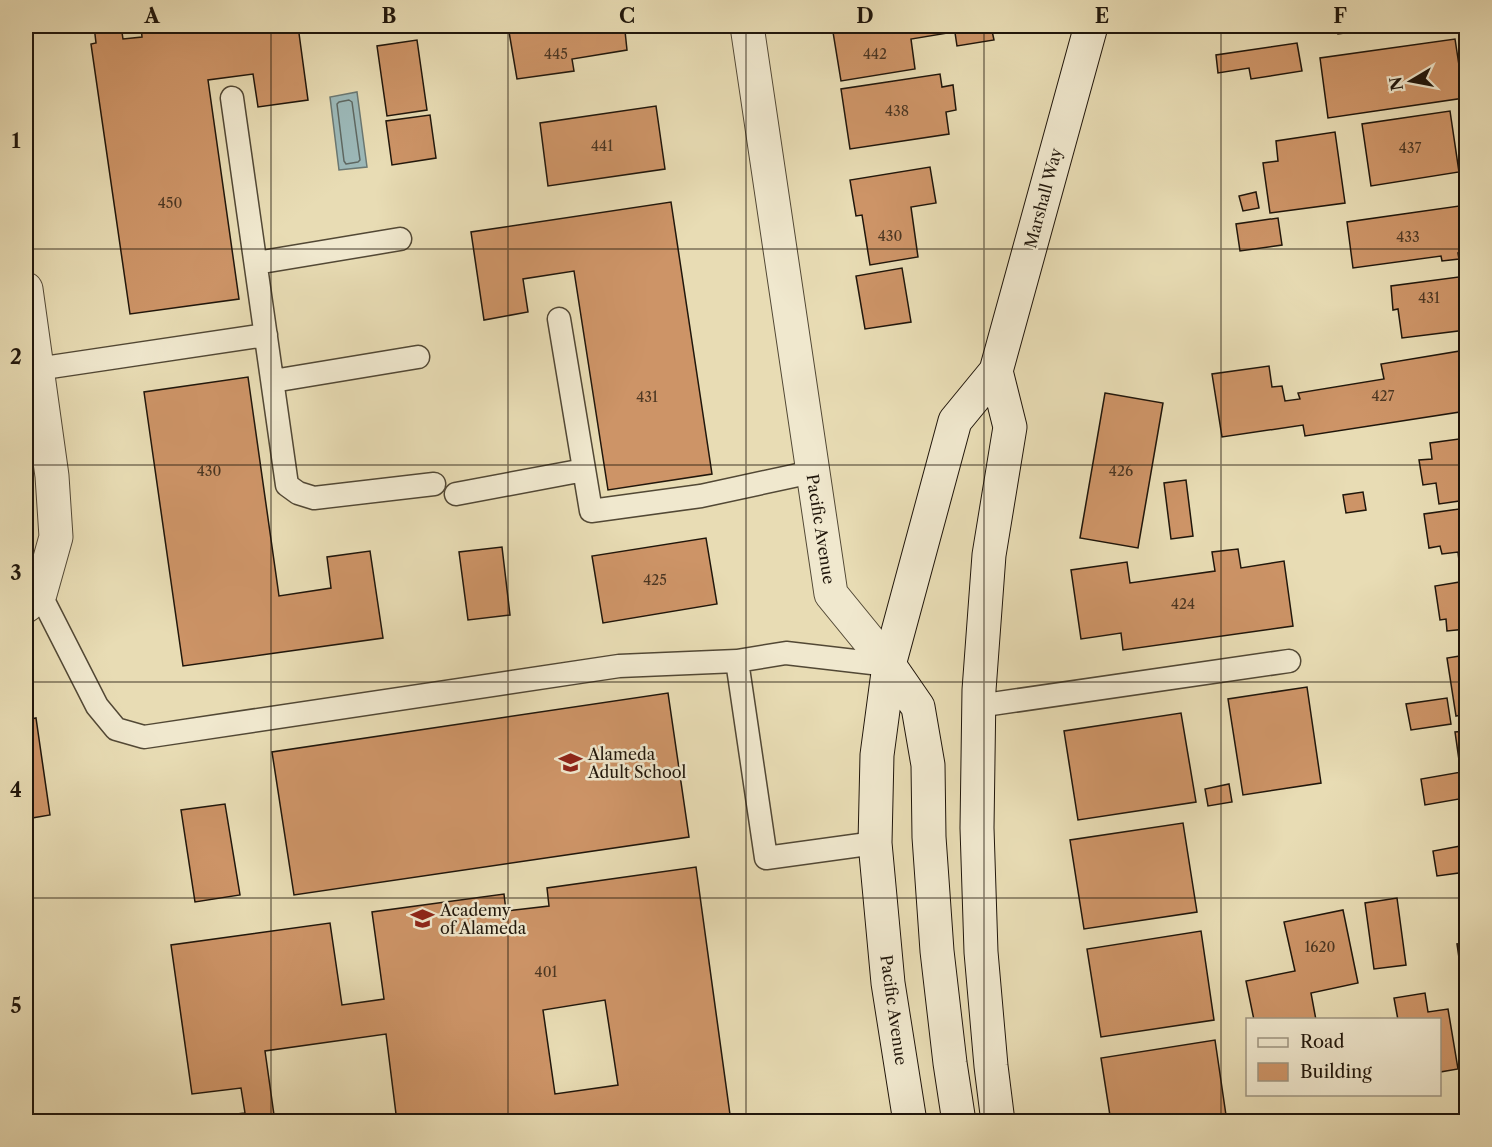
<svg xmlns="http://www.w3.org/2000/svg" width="1492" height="1147" font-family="'Libre Caslon Text',serif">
  <rect width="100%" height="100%" fill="#e8dcb4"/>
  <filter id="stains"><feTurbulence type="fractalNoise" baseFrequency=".00333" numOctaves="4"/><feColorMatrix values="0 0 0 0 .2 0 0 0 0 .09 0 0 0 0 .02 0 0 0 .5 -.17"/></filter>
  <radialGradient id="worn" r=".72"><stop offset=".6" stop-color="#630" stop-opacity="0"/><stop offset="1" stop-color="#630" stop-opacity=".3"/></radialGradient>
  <!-- water -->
  <path fill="#9cb9b9" stroke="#6a7873" stroke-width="1.5" d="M357,92l10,75 -28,3 -9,-73z"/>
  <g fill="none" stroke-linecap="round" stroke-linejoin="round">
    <!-- shore -->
    <path stroke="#5e6862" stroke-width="1.5" d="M349,100l3,2 8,58 -2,2 -12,2 -2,-3 -7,-57 2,-2z"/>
  </g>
  <!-- building -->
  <path fill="#cd9467" stroke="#20160b" stroke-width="1.5" fill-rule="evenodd" d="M94,26h27l2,13 19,-2 -1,-11h27l1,7 29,-4 -1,-3h101l10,74 -50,7 -5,-33 -45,6 31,219 -109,15 -39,-270 5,-1z
    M508,26h133v3l-16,2 2,19 -55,9 2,12 -57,8z
    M832,26h115l1,7 -37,6 4,30 -74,12z
    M954,26h37l3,14 -37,6z
    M1337,26h60l-59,8z
    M1455,39l9,59 -136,20 -8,-60z
    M417,40l10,70 -40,6 -10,-70z
    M1297,43l5,28 -51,8 -2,-11 -31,5 -2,-18z
    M940,74l2,13 11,-2 3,25 -10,2 3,22 -99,15 -9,-60z
    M656,106l9,63 -117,17 -8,-63z
    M1450,111l9,61 -88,14 -9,-62z
    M430,115l6,43 -44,7 -6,-44z
    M1335,132l10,71 -75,10 -7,-50 15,-2 -2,-20z
    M930,167l6,36 -25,4 7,50 -48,8 -8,-50 -6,1 -6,-36z
    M1256,192l3,16 -16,3 -4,-15z
    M671,202l41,272 -104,16 -34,-219 -51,8 5,33 -44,8 -13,-88z
    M1466,205v47l-8,1 1,6 -17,2 -1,-5 -88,12 -6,-46z
    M1278,218l4,27 -42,6 -4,-27z
    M902,268l9,54 -46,7 -9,-53z
    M1466,276v54l-64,8 -4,-29 -5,1 -2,-24z
    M1466,350v61l-161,25 -2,-11 -81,12 -10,-63 57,-8 3,21 10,-1 3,15 15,-2 -2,-6 86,-14 -3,-15z
    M248,377l31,219 52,-8 -4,-31 43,-6 13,87 -200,28 -39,-274z
    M1105,393l58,10 -25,145 -58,-10z
    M1466,438v62l-27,4 -3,-21 -13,2 -4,-25 13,-1 -2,-16z
    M1186,480l7,56 -22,3 -7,-56z
    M1363,492l3,18 -20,3 -3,-18z
    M1466,508v61h-6l-2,-17 -16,2 -2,-8 -11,2 -5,-34z
    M706,538l11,66 -114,19 -11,-67z
    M502,547l8,68 -42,5 -9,-68z
    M1238,549l3,19 43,-7 9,65 -170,24 -2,-17 -40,6 -10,-69 56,-8 3,21 85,-12 -3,-19z
    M1466,581v48l-19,2 -1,-12 -6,1 -5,-34z
    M1466,655v59l-10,2 -9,-58z
    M1307,687l14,96 -78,12 -15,-96z
    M668,693l21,144 -395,58 -22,-143z
    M1447,698l4,26 -40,6 -5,-26z
    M1181,713l15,89 -118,18 -14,-89z
    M36,718l14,97 -24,4v-99z
    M1466,731v56l-3,1 -8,-56z
    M1461,772l4,26 -40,7 -4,-26z
    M1229,784l3,18 -24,4 -3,-17z
    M225,804l15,91 -45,7 -14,-92z
    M1183,823l14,89 -113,17 -14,-89z
    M1466,845v27l-29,4 -4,-25z
    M696,867l35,255h-334l-11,-88 -121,17 10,71h-79l-1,-3 50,-6 -4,-25 -49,6 -21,-149 159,-22 12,82 42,-6 -12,-87 132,-18 2,17 43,-5 -2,-18zM605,1000l13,85 -63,9 -12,-84z
    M1397,898l9,67 -32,4 -9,-66z
    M1343,910l15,73 -47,10 5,27h-62l-8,-39 49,-10 -11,-49z
    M1201,931l13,89 -113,17 -14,-88z
    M1466,943v64l-9,-63z
    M1425,993l3,19 20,-3 10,60 -18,3v-52h-42l-4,-22z
    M1215,1040l12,82h-116l-10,-64z"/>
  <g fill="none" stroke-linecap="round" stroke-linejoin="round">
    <defs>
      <path id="lane" d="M232,98l55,387 11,8 16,5 120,-14
        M256,263l144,-24
        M559,319l32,192 110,-15 111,-24
        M37,369l229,-34
        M273,381l145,-24
        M456,494l128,-24
        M40,594l57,112 19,23 28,8 475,-71 118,-5
        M978,706l311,-45
        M875,843l-109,15 -29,-197 49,-8 103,12"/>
      <path id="street" d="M747,26l84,568 58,71
        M26,289l26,187 4,61 -16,57 -14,12"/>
      <path id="secondary" d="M996,371l14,56 -21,128 -10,135 -2,138 4,124 10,114 7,56
        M889,665l29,42 10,58 1,72 8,114 13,112 9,59
        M910,1122l-22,-139 -13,-140 2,-88 12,-90 66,-244 41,-50 95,-345"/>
    </defs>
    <!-- lane casing -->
    <use href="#lane" stroke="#524835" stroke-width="25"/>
    <!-- street casing -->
    <use href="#street" stroke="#524835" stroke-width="35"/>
    <!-- secondary casing -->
    <use href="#secondary" stroke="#20160b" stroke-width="35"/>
    <!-- lane -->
    <use href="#lane" stroke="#f0e8ce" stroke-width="22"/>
    <!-- street -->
    <use href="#street" stroke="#f0e8ce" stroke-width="33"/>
    <!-- secondary -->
    <use href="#secondary" stroke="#f0e8ce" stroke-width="33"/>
  </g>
  <!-- grid -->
  <path fill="none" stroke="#20160b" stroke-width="1.5" stroke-opacity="0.55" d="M271,26v1096M508,26v1096M746,26v1096M984,26v1096M1221,26v1096M26,249h1440M26,465h1440M26,682h1440M26,898h1440"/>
  <!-- icons -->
  <defs>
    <symbol id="university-bare" viewBox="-9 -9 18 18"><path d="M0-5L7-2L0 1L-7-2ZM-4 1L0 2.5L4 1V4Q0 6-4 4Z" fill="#8f2418" stroke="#f0e8ce" stroke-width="2.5" paint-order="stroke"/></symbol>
    <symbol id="school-bare" viewBox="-9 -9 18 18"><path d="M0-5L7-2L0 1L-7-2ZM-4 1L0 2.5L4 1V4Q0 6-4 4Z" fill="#8f2418" stroke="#f0e8ce" stroke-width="2.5" paint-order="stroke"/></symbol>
  </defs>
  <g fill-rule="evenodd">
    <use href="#university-bare" x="554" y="746" width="33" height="33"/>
    <use href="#school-bare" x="406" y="902" width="33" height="33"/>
  </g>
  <g text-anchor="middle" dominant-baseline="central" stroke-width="5" stroke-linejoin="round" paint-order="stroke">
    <!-- number labels -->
    <g font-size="14" fill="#4b3622">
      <text x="556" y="54">445</text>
      <text x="875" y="54">442</text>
      <text x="897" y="111">438</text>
      <text x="602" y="146">441</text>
      <text x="1410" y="148">437</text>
      <text x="170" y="203">450</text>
      <text x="890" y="236">430</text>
      <text x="1408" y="237">433</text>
      <text x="1429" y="298">431</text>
      <text x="1383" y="396">427</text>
      <text x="647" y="397">431</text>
      <text x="209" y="471">430</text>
      <text x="1121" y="471">426</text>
      <text x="655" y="580">425</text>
      <text x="1183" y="604">424</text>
      <text x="1320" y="947">1620</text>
      <text x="546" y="972">401</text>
    </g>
    <!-- street labels -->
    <g font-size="16" fill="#20160b" stroke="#f0e8ce">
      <text transform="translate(1043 198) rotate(-75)">Marshall Way</text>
      <text transform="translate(821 529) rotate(81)">Pacific Avenue</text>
      <text transform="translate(894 1010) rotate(82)">Pacific Avenue</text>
    </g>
    <!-- poi labels -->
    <g font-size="16" fill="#20160b" stroke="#f0e8ce" text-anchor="start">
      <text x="588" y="754">Alameda<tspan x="588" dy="18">Adult School</tspan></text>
      <text x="440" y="910">Academy<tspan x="440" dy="18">of Alameda</tspan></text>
    </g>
  </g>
  <!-- margin -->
  <rect width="1492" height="1147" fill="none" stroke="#e8dcb4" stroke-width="66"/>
  <!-- legend -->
  <rect x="1246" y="1018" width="195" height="78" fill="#f0e8ce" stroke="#9d9480" stroke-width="1.5"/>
  <rect x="1258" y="1038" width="30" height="9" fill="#f0e8ce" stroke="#9d9480" stroke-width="1.5"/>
  <text x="1300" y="1048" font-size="18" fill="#20160b">Road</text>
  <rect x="1258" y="1063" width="30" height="18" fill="#cd9467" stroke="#9d9480" stroke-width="1.5"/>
  <text x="1300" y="1078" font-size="18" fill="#20160b">Building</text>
  <!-- north arrow -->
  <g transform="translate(1411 81) rotate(260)" stroke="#f0e8ce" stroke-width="4.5" paint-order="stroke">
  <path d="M0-4.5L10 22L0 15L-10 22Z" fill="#20160b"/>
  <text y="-9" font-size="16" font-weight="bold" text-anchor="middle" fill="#20160b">N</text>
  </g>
  <rect x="33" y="33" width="1426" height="1081" fill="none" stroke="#20160b" stroke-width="2"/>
  <g font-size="20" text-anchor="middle" font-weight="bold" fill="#20160b">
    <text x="152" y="23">A</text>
    <text x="389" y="23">B</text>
    <text x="627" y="23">C</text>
    <text x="865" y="23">D</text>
    <text x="1102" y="23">E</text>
    <text x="1340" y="23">F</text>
    <text x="16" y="148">1</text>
    <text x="16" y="364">2</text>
    <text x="16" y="580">3</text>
    <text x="16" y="797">4</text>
    <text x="16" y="1013">5</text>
  </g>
  <rect width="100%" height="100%" filter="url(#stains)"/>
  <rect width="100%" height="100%" fill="url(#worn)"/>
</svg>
